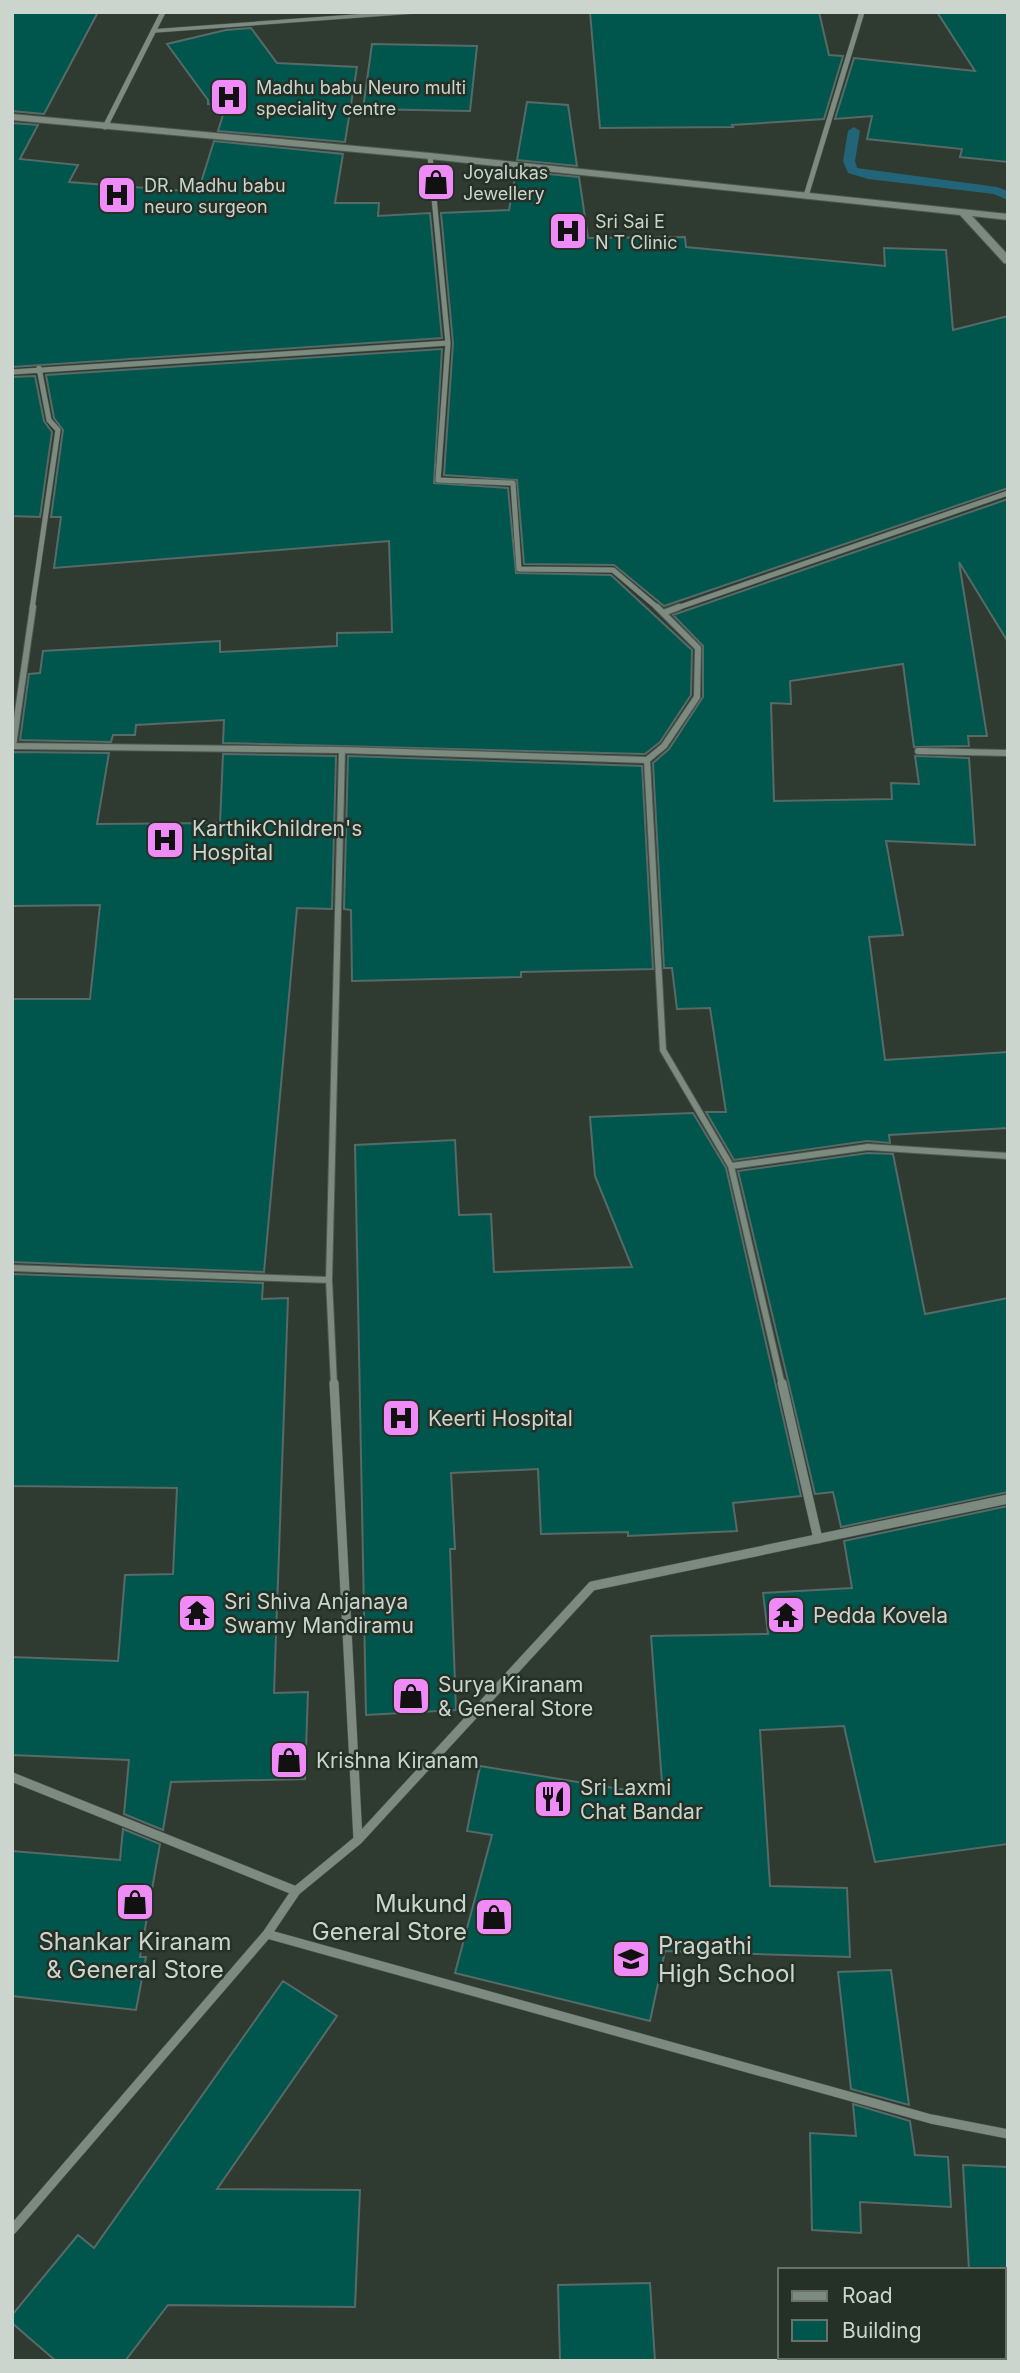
<svg xmlns="http://www.w3.org/2000/svg" width="1020" height="2373" font-family="Inter,sans-serif">
  <rect width="100%" height="100%" fill="#2f3b31"/>
  <g fill="none" stroke-linecap="round" stroke-linejoin="round">
    <!-- stream -->
    <path fill="#236578" fill-rule="evenodd" d="M854,127l6,4 -5,30 2,7 140,19 11,4v9l-14,-6 -126,-15 -20,-6 -5,-12 5,-30z"/>
  </g>
  <!-- building -->
  <path fill="#00554d" stroke="#566a67" stroke-width="2" d="M12,12h86l-54,102 -32,-3z
    M590,12h229l10,43 14,1 -19,63 -92,6 1,2 -133,1z
    M937,12h71v150l-48,-5 2,-8 -95,-10 5,-23 -37,3 19,-61 121,13z
    M251,28l26,35 80,4 -12,75 -127,-11 8,-26 -18,-1v-4l-41,-56 59,-14z
    M372,44l105,2 -7,65 -107,-2z
    M527,102l41,3 9,61 -60,-6z
    M12,123l26,2 -18,34 58,6 -9,17 129,10 16,-51 129,13 -8,49h44l-1,13 52,-3 12,125 -430,29z
    M516,171l63,6 9,61 97,-1 1,10 199,19 -1,-18 62,2 7,80 55,-14v172l-344,118 -50,-41 -90,-1 -7,-84 -73,-5 9,-132 -12,-130 68,-3z
    M442,349l-8,134 74,5 8,85 95,2 81,75 -1,45 -31,47 -15,12 -422,-11 1,-23 -88,5 -1,10h-22l-2,7 -91,-2 9,-66 11,-1 3,-22 177,-10v11l117,-6v-13l55,-1 -3,-91 -335,27 7,-51h-10l12,-87 -9,-12 -8,-43z
    M35,376l9,45 8,11 -12,85 -28,-1v-139z
    M1008,499v143l-49,-80 28,174h-19l1,10 -55,1 -11,-83 -113,17 1,23 -20,-1 3,98 118,-2 -1,-16 28,1 -4,-28 54,2 6,87 -89,-4 17,94 -34,2 16,123 123,-8v76l-119,7 1,8 -23,-2 -133,19 -28,-48h20l-16,-104 -33,1 -5,-41h-8l-11,-205 16,-14 34,-52v-51l-30,-31z
    M12,752l97,1 -12,71 123,-1 3,-69 113,2 -4,153 -35,-1 -33,364 -252,-10v-263h78l10,-94 -88,1z
    M348,756l294,10 11,203 -132,3v5l-169,4 -1,-71 -7,-1z
    M693,1113l33,55 75,328 -68,7 4,28 -109,5v-4l-87,2 -3,-65 -87,4 4,76h-5l6,161 -90,5 -11,-570 100,-5 4,75 32,-1 3,58 138,-5 -37,-91 -5,-59z
    M868,1153l25,1 32,160 83,-16v194l-167,35 -8,-35 -18,2 -77,-323z
    M12,1274l251,9 -1,16 26,-1 -14,395 34,-1 -3,87 -134,3 -8,48 -39,-16 5,-54 -117,-5v-98l106,4 7,-86 48,-1 4,-86 -165,-2z
    M1008,1506v338l-133,18 -31,-136 -84,4 10,156 77,2 3,69 -185,-6 -15,70 -195,-48 37,-138 -25,-4 13,-65 183,30 -12,-160 117,-2 -5,-41 89,-5 -8,-47z
    M123,1829l37,15 -20,113h6l-10,53 -124,-14v-145l108,9z
    M891,1970l18,135 -58,-16 -13,-117z
    M283,1981l54,35 -120,173 143,1 -5,117 -187,-2 -43,56h-69l-44,-38v-8l66,-80 16,13z
    M853,2104l57,17 5,34 33,2 3,50 -91,-5 1,31 -49,-3 -2,-97 46,3z
    M963,2165l45,2v130h-4v-27h-35z
    M650,2283l5,78h-95l-2,-76z"/>
  <g fill="none" stroke-linecap="round" stroke-linejoin="round">
    <defs>
      <path id="lane" d="M153,31l259,-19"/>
      <path id="street-far2" d="M105,127l58,-115
        M430,156l18,187 -10,137 75,3 6,86 94,1 46,39
        M806,196l56,-184
        M12,372l436,-29
        M32,609l26,-179 -9,-10 -10,-52
        M674,609l334,-116"/>
      <path id="street-far1" d="M657,607l6,6
        M12,746l330,4 305,10 17,-14 33,-49 1,-49 -35,-35 16,-6
        M13,746l20,-139
        M918,751l90,2
        M647,760l16,290 68,116
        M12,1268l317,12
        M334,1385l-5,-105 13,-530
        M782,1385l-51,-219 137,-19 140,9"/>
      <path id="street" d="M334,1383l24,457
        M782,1383l36,156
        M12,1777l284,114
        M267,1934l664,185 77,15
        M12,2230l255,-296 29,-43 62,-51 234,-254 416,-87"/>
      <path id="secondary" d="M12,114l418,39 578,61v6l-36,-4 36,39v9l-4,-1 -44,-48 -530,-56 -418,-39z"/>
    </defs>
    <!-- lane casing -->
    <use href="#lane" stroke="#4d574f" stroke-width="4.5"/>
    <!-- street-far2 casing -->
    <use href="#street-far2" stroke="#4d574f" stroke-width="6"/>
    <!-- street-far1 casing -->
    <use href="#street-far1" stroke="#4d574f" stroke-width="8"/>
    <!-- street casing -->
    <use href="#street" stroke="#4d574f" stroke-width="10"/>
    <!-- secondary casing -->
    <use href="#secondary" stroke="#4d574f" stroke-width="2"/>
    <!-- lane -->
    <use href="#lane" stroke="#7c8a7f" stroke-width="3.5"/>
    <!-- street-far2 -->
    <use href="#street-far2" stroke="#7c8a7f" stroke-width="5"/>
    <!-- street-far1 -->
    <use href="#street-far1" stroke="#7c8a7f" stroke-width="6"/>
    <!-- street -->
    <use href="#street" stroke="#7c8a7f" stroke-width="9"/>
    <!-- secondary -->
    <use href="#secondary" fill="#7c8a7f" fill-rule="evenodd"/>
  </g>
  <!-- icons -->
  <defs>
    <symbol id="hospital-square" viewBox="-11 -11 22 22"><rect x="-9" y="-9" width="18" height="18" rx="4" fill="#ef8bf7" stroke="#253127"/><path d="M-5-5h3v3.5h4V-5h3V5h-3V1.5h-4V5h-3Z" fill="#111"/></symbol>
    <symbol id="shop-square" viewBox="-11 -11 22 22"><rect x="-9" y="-9" width="18" height="18" rx="4" fill="#ef8bf7" stroke="#253127"/><path d="M-5-2.5h2.3a2.7 3.5 0 0 1 5.4 0H5L5.5 6h-11ZM-1.5-2.5h3a1.5 2.3 0 0 0-3 0Z" fill="#111"/></symbol>
    <symbol id="temple-square" viewBox="-11 -11 22 22"><rect x="-9" y="-9" width="18" height="18" rx="4" fill="#ef8bf7" stroke="#253127"/><path d="M0-6L5-2H3V0L6.5 2.5H4V6H1.5V3h-3V6H-4V2.5H-6.5L-3 0V-2H-5Z" fill="#111"/></symbol>
    <symbol id="restaurant-square" viewBox="-11 -11 22 22"><rect x="-9" y="-9" width="18" height="18" rx="4" fill="#ef8bf7" stroke="#253127"/><path d="M-5-6h1v4h1v-4h1v4h1v-4h1v5L-1.5 .5V6h-2V.5L-5-1ZM5-6V6H3V1.5H1.5Q1.5-4 5-6Z" fill="#111"/></symbol>
    <symbol id="school-square" viewBox="-11 -11 22 22"><rect x="-9" y="-9" width="18" height="18" rx="4" fill="#ef8bf7" stroke="#253127"/><path d="M0-5L7-2L0 1L-7-2ZM-4 1L0 2.5L4 1V4Q0 6-4 4Z" fill="#111"/></symbol>
  </defs>
  <g fill-rule="evenodd">
    <use href="#hospital-square" x="207" y="75" width="44" height="44"/>
    <use href="#shop-square" x="414" y="160" width="44" height="44"/>
    <use href="#hospital-square" x="95" y="173" width="44" height="44"/>
    <use href="#hospital-square" x="546" y="209" width="44" height="44"/>
    <use href="#hospital-square" x="143" y="818" width="44" height="44"/>
    <use href="#hospital-square" x="379" y="1396" width="44" height="44"/>
    <use href="#temple-square" x="175" y="1591" width="44" height="44"/>
    <use href="#temple-square" x="764" y="1593" width="44" height="44"/>
    <use href="#shop-square" x="389" y="1674" width="44" height="44"/>
    <use href="#shop-square" x="267" y="1738" width="44" height="44"/>
    <use href="#restaurant-square" x="531" y="1777" width="44" height="44"/>
    <use href="#shop-square" x="113" y="1880" width="44" height="44"/>
    <use href="#shop-square" x="472" y="1895" width="44" height="44"/>
    <use href="#school-square" x="609" y="1937" width="44" height="44"/>
  </g>
  <g text-anchor="middle" dominant-baseline="central" stroke-width="5" stroke-linejoin="round" paint-order="stroke">
    <!-- far-poi labels -->
    <g font-size="18" fill="#ccd4ce" stroke="#253127" text-anchor="start">
      <text x="256" y="87">Madhu babu Neuro multi<tspan x="256" dy="21">speciality centre</tspan></text>
      <text x="463" y="172">Joyalukas<tspan x="463" dy="21">Jewellery</tspan></text>
      <text x="144" y="185">DR. Madhu babu<tspan x="144" dy="21">neuro surgeon</tspan></text>
      <text x="595" y="221">Sri Sai E<tspan x="595" dy="21">N T Clinic</tspan></text>
    </g>
    <!-- poi labels -->
    <g font-size="21" fill="#ccd4ce" stroke="#253127" text-anchor="start">
      <text x="192" y="828">KarthikChildren's<tspan x="192" dy="24">Hospital</tspan></text>
      <text x="428" y="1418">Keerti Hospital</text>
      <text x="224" y="1601">Sri Shiva Anjanaya<tspan x="224" dy="24">Swamy Mandiramu</tspan></text>
      <text x="813" y="1615">Pedda Kovela</text>
      <text x="438" y="1684">Surya Kiranam<tspan x="438" dy="24">&amp; General Store</tspan></text>
      <text x="316" y="1760">Krishna Kiranam</text>
      <text x="580" y="1787">Sri Laxmi<tspan x="580" dy="24">Chat Bandar</tspan></text>
    </g>
    <!-- near-poi labels -->
    <g font-size="24" fill="#ccd4ce" stroke="#253127" text-anchor="end">
      <text x="467" y="1903">Mukund<tspan x="467" dy="28">General Store</tspan></text>
      <text x="135" y="1941" text-anchor="middle">Shankar Kiranam<tspan x="135" dy="28">&amp; General Store</tspan></text>
      <text x="658" y="1945" text-anchor="start">Pragathi<tspan x="658" dy="28">High School</tspan></text>
    </g>
  </g>
  <!-- border -->
  <rect width="1020" height="2373" fill="none" stroke="#ccd4ce" stroke-width="28"/>
  <!-- legend -->
  <rect x="778" y="2268" width="228" height="91" fill="#253127" stroke="#68726a" stroke-width="2"/>
  <rect x="792" y="2291" width="35" height="10" fill="#7c8a7f" stroke="#68726a" stroke-width="2"/>
  <text x="842" y="2303" font-size="21" fill="#ccd4ce">Road</text>
  <rect x="792" y="2320" width="35" height="21" fill="#00554d" stroke="#68726a" stroke-width="2"/>
  <text x="842" y="2338" font-size="21" fill="#ccd4ce">Building</text>
</svg>
